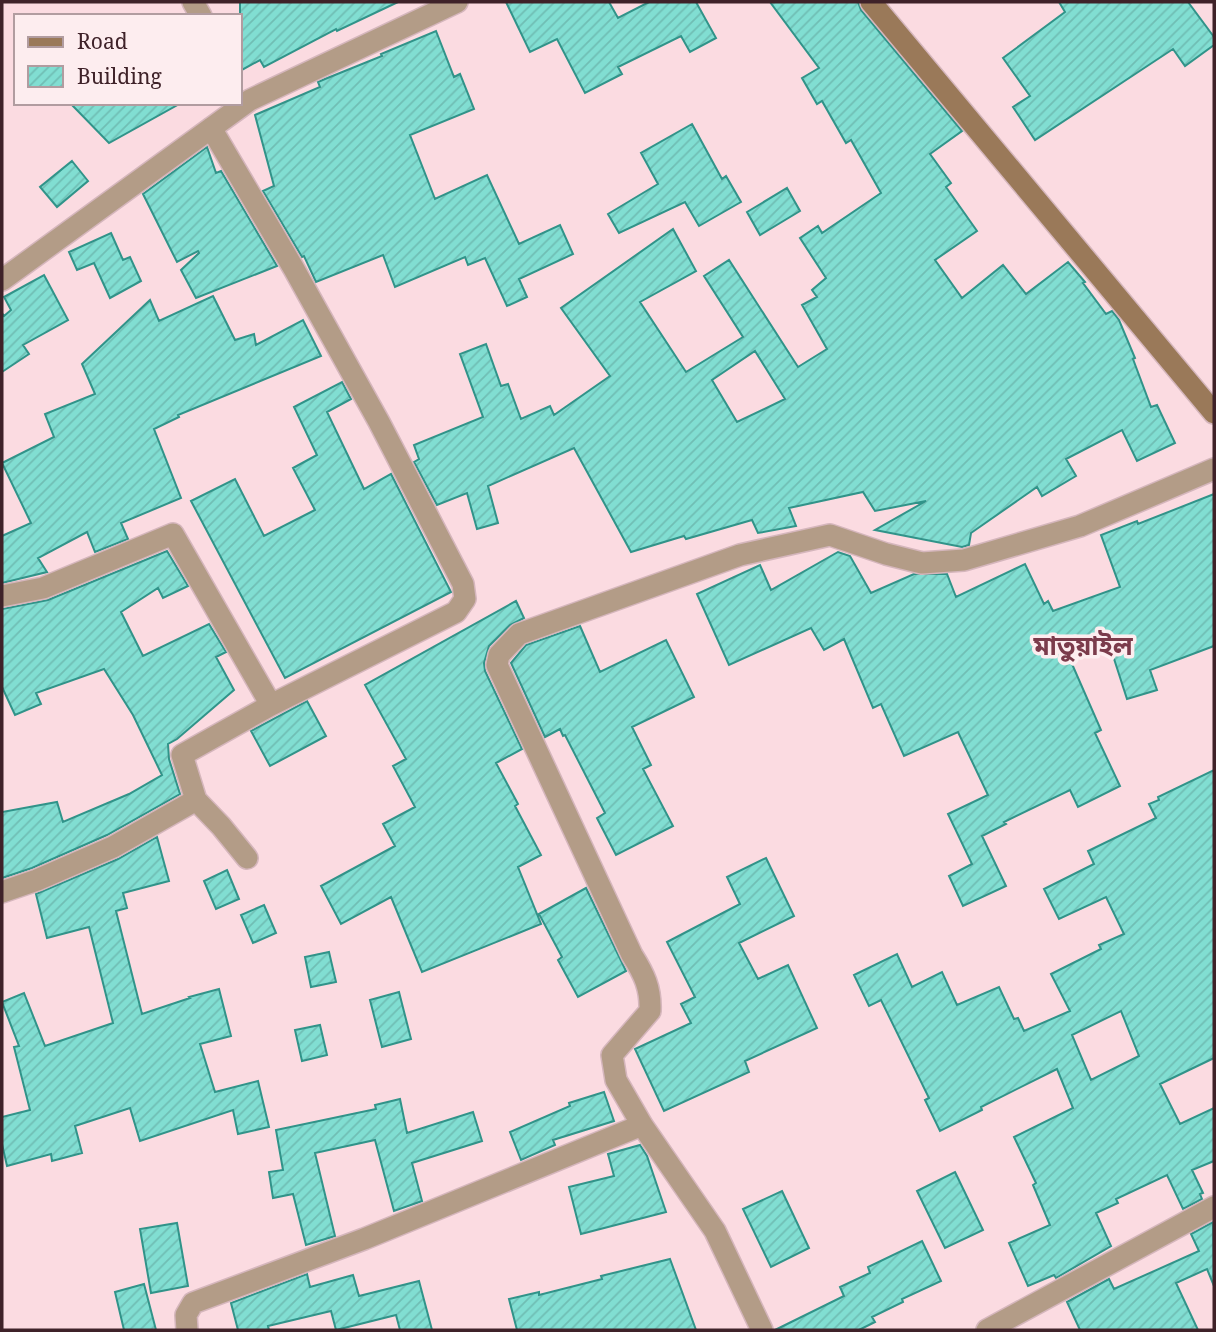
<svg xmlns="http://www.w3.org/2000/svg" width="1216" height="1332" font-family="'Noto Serif','Noto Sans Bengali',serif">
  <defs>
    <pattern id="building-hatch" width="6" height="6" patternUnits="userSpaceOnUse" patternTransform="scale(1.75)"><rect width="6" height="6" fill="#81ded2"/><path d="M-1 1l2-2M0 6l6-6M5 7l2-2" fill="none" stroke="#70beb4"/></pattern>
  </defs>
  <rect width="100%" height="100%" fill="#fbdbe1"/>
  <!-- building -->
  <path fill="url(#building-hatch)" stroke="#319389" stroke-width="2" fill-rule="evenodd" d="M240,2h158l-61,29 -1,-2 -72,38 -4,-7 -20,11z
    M506,2h103l9,16 31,-16h47l20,36 -26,14 -9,-16 -63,31 4,7 -37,19 -28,-54 -27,13z
    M770,2h88l3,8 101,121 -32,23 21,29 -5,4 31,44 -42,29 27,38 41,-33 23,29 42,-32 17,20 -2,1 23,31 6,-3 7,9 16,38 -2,1 18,48 6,-2 18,38 -38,18 -15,-31 -56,29 10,17 -34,20 -5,-9 -66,46 -2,12 -7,2 -87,-17 51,-29 -51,10 -12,-19 -74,16 7,18 -38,7 -6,-13 -66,19 -2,-3 -53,16 -57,-104 -86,38 10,37 -21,6 -10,-36 -30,12 -23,-43 5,-3 -5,-14 69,-28 -23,-63 26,-10 15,42 7,-2 13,35 29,-13 4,9 56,-39 -49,-68 112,-79 23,42 -56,31 46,70 57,-35 -39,-61 25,-16 69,107 29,-18 -25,-44 15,-8 -5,-7 14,-12 -26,-40 18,-12 4,7 59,-40 -30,-53 -5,3 -24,-42 -5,3 -15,-26 17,-10zM755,351l30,48 -48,23 -25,-42z
    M1059,2h129l26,35v8l-29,21 -12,-17 -138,91 -22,-33 17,-11 -27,-38 62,-46z
    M436,31l18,46 6,-3 14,35 -64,26 25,64 52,-24 32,69 41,-19 13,29 -54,25 8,18 -20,9 -22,-48 -17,7 -3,-8 -70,30 -12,-32 -67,27 -12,-26 -2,1 -39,-66 11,-5 -19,-71 65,-28 -2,-5 7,-3 57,-23 -1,-2z
    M70,103h111l-72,40z
    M692,124l30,55 4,-3 15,26 -42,24 -14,-24 -66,31 -11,-19 50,-30 -17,-31z
    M207,147l9,26 5,-2 56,95 -81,32 -15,-28 18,-17 -1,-2 -21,11 -34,-68z
    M72,161l16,20 -31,26 -17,-20z
    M787,188l13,23 -40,24 -13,-23z
    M111,233l12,27 7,-3 11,24 -31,17 -16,-35 -17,7 -8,-18z
    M44,275l24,45 -45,25 6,9 -27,18v-59l2,3 7,-6 -7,-13z
    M213,296l22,44 19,-6 2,11 47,-25 18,36 -143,59 1,2 -25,12 27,69 -60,25 7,16 -33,13 -8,-20 -49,26 9,14 -45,11v-47l29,-13 -29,-60 52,-26 -9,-23 50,-20 -13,-30 68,-64 9,21z
    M342,382l9,17 -24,13 37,77 27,-15 60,118 -166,86 -94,-177 44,-22 29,57 51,-26 -22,-42 24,-13 -23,-48z
    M1214,494v152l-64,24 7,20 -30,9 -21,-65 -41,14 36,82 -6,3 25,53 -42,21 -8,-17 -66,32 2,2 -24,12 24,50 -43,20 -14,-30 23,-12 -24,-50 40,-19 -30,-63 -54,24 -23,-52 -8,4 -29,-69 -20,11 -13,-22 -82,37 -32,-71 63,-29 11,25 67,-38 12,4 21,37 43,-19h33l9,23 69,-33 19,40 4,-3 5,10 67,-24 -19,-52 36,-14 1,3z
    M167,551l21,35 -25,12 -5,-10 -37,24 22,44 66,-32 17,28 -10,5 18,33 -57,49 -9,5 1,15 11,35 -73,41 -75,33 -30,10v-66l55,-10 6,20 66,-28 33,-19 -29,-60 -29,-46 -68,24 5,11 -26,11 -13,-28v-78l46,-9z
    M516,601l8,17 -14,7 -21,21 -5,17 1,8 37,78 -26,14 22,41 -3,2 26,49 -23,12 23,57 -119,48 -31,-75 -50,27 -20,-38 74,-40 -12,-22 32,-17 -22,-41 13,-7 -41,-74z
    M580,626l20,46 66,-32 28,57 -62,30 19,38 -8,4 30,57 -57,29 -19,-37 8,-5 -40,-78 -2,1 -3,-7 -15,8 -34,-74 15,-18z
    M307,701l19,35 -56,30 -19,-35z
    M1214,770v288l-54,26 20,40 34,-16v53l-22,9 11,23 -3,1 2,5 -19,10 -16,-34 -51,24 2,4 -22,10 15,33 -55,32 -2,-3 -26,11 -19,-43 41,-18 -17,-40 3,-2 -22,-46 59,-29 -16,-39 -76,38 1,3 -42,21 -15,-31 4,-2 -48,-98 -12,6 -15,-31 43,-21 15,33 30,-15 15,33 42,-18 15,32 4,-1 6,13 46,-20 -19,-37 50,-25 -2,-4 25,-11 -18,-37 -47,22 -15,-30 50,-25 -6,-13 68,-33 -7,-14 10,-4 -1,-3zM1121,1011l18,45 -48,24 -19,-45z
    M157,837l12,44 -46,12 4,15 -11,3 26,103 48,-16 -1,-1 30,-8 12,47 -31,8 15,48 43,-11 11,46 -31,7 -5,-24 -93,31 -10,-33 -55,18 7,27 -30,8 -1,-7 -44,12 -5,-22v-27l28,-7 -16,-63 5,-1 -17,-44 22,-9 21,53 68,-23 -24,-96 -42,11 -11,-44 82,-35z
    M766,858l28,58 -55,27 19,36 30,-14 29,63 -72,33 4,11 -85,39 -29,-62 56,-26 -10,-19 14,-7 -28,-55 73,-38 -13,-27z
    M227,870l12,29 -23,10 -12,-28z
    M586,888l40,83 -48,26 -20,-37 4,-3 -23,-43z
    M264,905l12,28 -23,10 -12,-28z
    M329,952l7,30 -25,5 -6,-30z
    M399,992l12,47 -29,8 -12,-47z
    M320,1025l7,30 -25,6 -7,-31z
    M604,1092l10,29 -61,19 2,5 -34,15 -11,-28 60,-26 -1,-3z
    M400,1099l7,34 66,-21 9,29 -70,22 10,38 -28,10 -19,-71 -60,13 20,83 -29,9 -13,-51 -20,4 -4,-26 14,-2 -7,-40 100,-21 -1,-4z
    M640,1145l7,11 19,56 -85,22 -12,-47 45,-11 -6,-22z
    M955,1172l28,58 -38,18 -28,-57z
    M782,1191l27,57 -38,19 -28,-58z
    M1213,1222l1,64 -7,-17 -31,14 22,47h-118l-13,-28 42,-23 5,10 85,-38 -8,-17z
    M177,1223l11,63 -37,7 -11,-64z
    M922,1241l19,40 -39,18 1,3 -31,15 3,5 -16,8h-84l69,-34 -4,-9 30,-14 -2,-6z
    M670,1259l26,71h-179l-8,-31 30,-7v3l63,-16 -1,-3z
    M307,1274l3,13 43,-12 6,21 60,-15 13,49h-32l-4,-15 -60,15 -5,-19 -63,15 1,4h-31l-7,-27z
    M144,1284l12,46h-32l-9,-38z"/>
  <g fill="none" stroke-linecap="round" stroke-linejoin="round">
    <defs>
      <path id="street" d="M193,2l8,14
        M211,128l83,141 85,153 84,162 2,15 -9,13 -185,93 -89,50 14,45 25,26 26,32
        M2,280l248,-180 207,-98
        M2,596l41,-8 130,-54 98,171
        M2,892l35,-12 76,-33 83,-47
        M187,1330l-1,-15 7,-12 171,-64 278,-114
        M762,1330l-47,-99 -73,-106 -26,-45 -4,-25 38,-44c1,-23 -6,-37 -18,-56l-135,-290 2,-10 20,-21 221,-79 90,-20 56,19 36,9 42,-3 116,-34 134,-57
        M987,1330l227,-123"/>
      <path id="secondary" d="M871,2l343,411"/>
    </defs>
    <!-- street casing -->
    <use href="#street" stroke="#d5b6bc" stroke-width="24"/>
    <!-- secondary casing -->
    <use href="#secondary" stroke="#d5b6bc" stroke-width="24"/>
    <!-- street -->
    <use href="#street" stroke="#b39c87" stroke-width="21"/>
    <!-- secondary -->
    <use href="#secondary" stroke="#9a7959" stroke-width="21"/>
  </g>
  <g text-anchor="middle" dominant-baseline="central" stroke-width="7" stroke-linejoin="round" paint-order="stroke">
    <!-- district labels -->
    <g font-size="26" font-weight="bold" fill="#7b3b4b" stroke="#fdedef">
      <text x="1083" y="645">মাতুয়াইল</text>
    </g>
  </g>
  <!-- border -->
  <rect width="1216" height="1332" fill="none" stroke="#3f2229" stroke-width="7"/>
  <!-- legend -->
  <rect x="14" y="14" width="228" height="91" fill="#fdedef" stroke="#b19ca0" stroke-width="2"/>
  <rect x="28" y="37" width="35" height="10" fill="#9a7959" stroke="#b19ca0" stroke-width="2"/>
  <text x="77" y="49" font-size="21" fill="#3f2229">Road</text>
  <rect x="28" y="66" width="35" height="21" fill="url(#building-hatch)" stroke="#b19ca0" stroke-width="2"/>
  <text x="77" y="84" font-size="21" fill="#3f2229">Building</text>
</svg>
